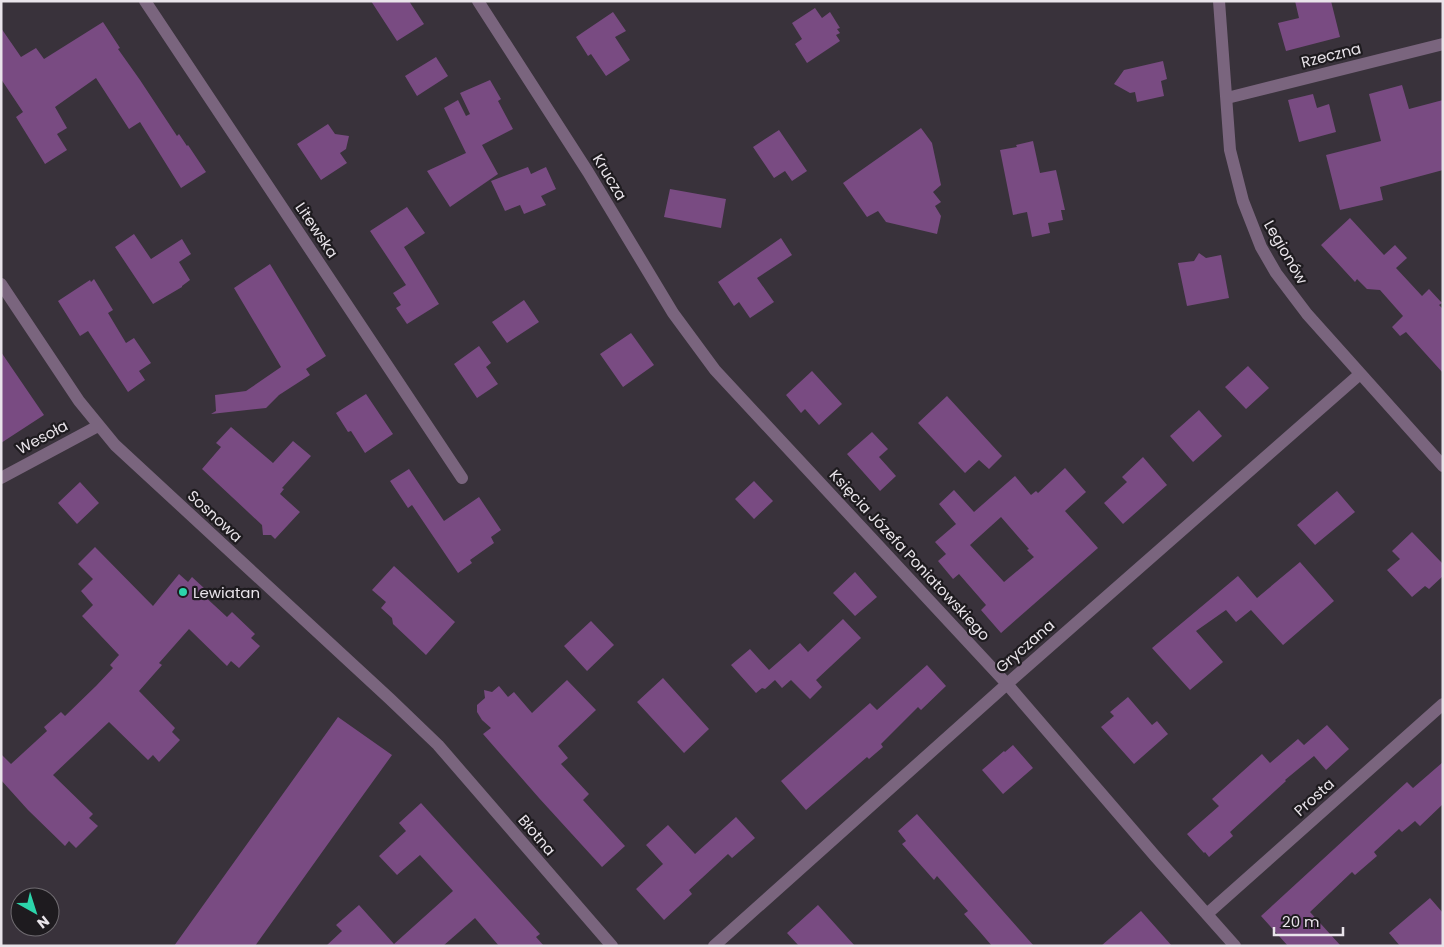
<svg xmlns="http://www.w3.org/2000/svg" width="1444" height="947" font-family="Poppins,sans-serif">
  <rect width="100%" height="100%" fill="#39323b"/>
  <!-- building -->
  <path fill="#794b82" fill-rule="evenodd" d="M371,1h38l15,23 -27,17z
    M1295,1h36l9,36 -54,14 -8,-28 21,-5z
    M815,8l7,10 8,-6 10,16 -3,1 3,4 -4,2 4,6 -33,22 -12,-19 7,-5 -10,-16z
    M613,12l13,19 -11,6 15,23 -24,16 -15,-22 -3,2 -12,-19z
    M103,22l17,26 -2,1 22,31 37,56 2,-2 8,12 1,-1 18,27 -25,16 -41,-66 -11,7 -33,-51 -41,29 12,21 -10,6 10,16 -22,14 -29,-47 7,-5 -22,-33v-51l20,29 15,-9 8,11z
    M436,57l12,19 -31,20 -12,-20z
    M1163,61l4,18 -6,2 3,15 -27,6 -2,-10 -5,1 -16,-9 10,-14z
    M490,80l11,19 -3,2 15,28 -31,16 16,29 -48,33 -23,-36 39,-18 -22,-45 14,-8 8,16 4,-2 -10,-21z
    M1402,85l7,24 34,-9v70l-63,17 3,13 -43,10 -14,-55 55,-14 -12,-47z
    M1313,94l4,14 12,-4 7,28 -37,10 -11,-42z
    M328,124l7,10 14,2 -3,13 -6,4 7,10 -26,17 -24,-36z
    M921,128l11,15 9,42 -8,7 8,10 -6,4 6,10 -4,18 -51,-12 -8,-11 -11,6 -24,-34z
    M779,130l28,41 -15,10 -7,-10 -11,7 -21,-31z
    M1033,141l7,32 16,-3 9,40h-4l2,10 -15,3 2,10 -18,4 -5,-25 -14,3 -13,-65 17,-3 -1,-2z
    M528,167l3,7 15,-7 10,22 -15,7 5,9 -22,9 -4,-9 -15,6 -14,-30z
    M670,189l56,10 -5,29 -57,-11z
    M407,207l18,26 -21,14 35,57 -32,20 -11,-16 5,-3 -8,-12 13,-8 -36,-54z
    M1350,218l34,37 11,-10 12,13 -11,10 26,28 7,-7 13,14 -3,2 4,4v64l-37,-41 -6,4 -8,-9 11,-11 -23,-26 -13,-1 -10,-10 -2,3 -34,-37z
    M134,234l17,25 31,-20 9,15 -12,8 11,18 -8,6v1l-29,17 -38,-57z
    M781,238l11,17 -35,23 17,24 -24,16 -11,-16 -5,4 -16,-24z
    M1199,253l7,5 15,-3 8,43 -42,8 -9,-43 16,-2z
    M270,264l56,92 -20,13 4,6 -31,20 -13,13 -55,6 5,-3 -1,-16 31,-4 35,-24 -47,-79z
    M94,279l19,31 -5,3 18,30 8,-5 17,25 -12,8 6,9 -17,12 -40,-61 -8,5 -22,-35 32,-21 1,2z
    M524,300l15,22 -32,21 -15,-21z
    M631,333l23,32 -31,22 -23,-33z
    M479,346l12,17 -5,4 12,17 -21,14 -23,-34z
    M1,352l43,63 -43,28z
    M1248,366l21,22 -23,21 -21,-22z
    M812,371l30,33 -23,21 -14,-16 -4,4 -15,-18z
    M366,394l27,40 -28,19 -14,-22 -3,1 -12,-19z
    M947,396l55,60 -13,13 -10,-9 -14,13 -47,-50z
    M1199,410l23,26 -29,26 -23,-26z
    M231,427l42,36 20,-22 18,15 -29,32 2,1 -4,5 20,18 -25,27 -4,-4h-8l-1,-10 -60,-56 19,-22 -5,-4z
    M872,432l16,17 -9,8 17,19 -16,15 -33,-37z
    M1143,457l24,28 -44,39 -19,-21 23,-21 -5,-5z
    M1065,468l21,24 -21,19 33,37 -97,85 -20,-23 5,-5 -27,-31 -6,5 -15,-18 8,-7 -11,-12 21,-18 -17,-20 15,-14 20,22 41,-36 16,19 5,-4 2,2zM1001,517l28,32 -2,1 7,7 -30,25 -34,-37z
    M409,469l35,52 35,-24 22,33 -10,7 3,6 -24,17 2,3 -14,10 -46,-68 -4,3 -18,-27z
    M754,481l19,20 -19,18 -19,-20z
    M80,482l19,21 -22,21 -19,-21z
    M1337,491l18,21 -40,33 -18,-20z
    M1412,532l31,32v12l-14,13 -4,-3 -13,11 -25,-27 13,-11 -8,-8z
    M95,547l58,59 26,-32 9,8 4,-5 13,12 -4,4 26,24 5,-5 23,22 -4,4 9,8 -21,22 -8,-7 -4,5 -38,-37 -30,34 3,2 -23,26 36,37 -3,4 8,8 -21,22 -6,-7 -5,5 -39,-38 -56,53 40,39 -4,4 9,8 -22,22 -7,-7 -4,5 -37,-36 -27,-30v-26l10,10 36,-33 -3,-4 17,-15 4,4 31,-30 17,-18 -3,-3 9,-10 -37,-39 11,-11 -12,-14 12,-12 -15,-15z
    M1300,562l34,39 -51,44 -32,-35 -15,12 -10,-12 -30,21 27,31 -33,28 -38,-42 86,-72 19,22z
    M394,566l61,56 -29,33 -33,-31 -1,-6 -11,-10 5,-6 -14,-12z
    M855,572l22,25 -22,19 -22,-23z
    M843,619l18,19 -45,42 6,7 -12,12 -19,-19 -9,8 -7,-8 -10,9 -3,-1 -6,5 -25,-28 19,-16 19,21 31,-27 8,9z
    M591,621l23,24 -27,26 -23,-25z
    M927,665l19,21 -25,24 -3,-3 -37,37 2,3 -14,12 -2,-2 -61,53 -25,-29 89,-78 7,7z
    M663,678l46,51 -25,24 -47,-51z
    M567,680l29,30 -38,36 10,12 -7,6 28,30 -6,6 42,46 -23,21 -63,-69 -56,-64 8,-6 -9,-8 -5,-8v-7l8,-7 -1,-8 8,2 7,-6 9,11 6,-5 18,21z
    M1128,697l24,28 5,-4 11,13 -34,30 -33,-37 13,-11 -4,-4z
    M338,717l54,38 -57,79 -80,112h-81z
    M1327,725l22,24 -23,21 -12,-14 -29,24 1,1 -56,51 3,4 -24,21 -4,-5 -1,1 -17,-19 32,-28 -7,-7 50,-45 8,9 28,-24 6,6z
    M1013,745l20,23 -30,26 -21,-24 22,-19 1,1z
    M1443,762v42l-23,22 -5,-5 -13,11 -3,-3 -25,23 3,4 -22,19 -3,-3 -42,40 31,34h-53l-27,-30 146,-134 6,6z
    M421,803l119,131 -4,3 8,9h-45l-24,-28 -32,28h-117l16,-15 -6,-6 23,-20 35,39 59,-53 -33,-36 -23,20 -18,-19 27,-25 -7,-8z
    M917,814l24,27 93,105h-42l-12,-14 -16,-18 4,-3 -31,-35 -3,4 -32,-36 4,-3 -8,-10z
    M736,817l19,21 -23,20 -4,-4 -39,36 3,4 -28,26 -28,-31 27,-25 -17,-19 22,-20 27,29z
    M1430,898l13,15v33h-43l-11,-13z
    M818,905l37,41h-56l-12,-13z
    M1141,911l31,35h-71z"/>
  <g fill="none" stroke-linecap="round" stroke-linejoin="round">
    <!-- minor -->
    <path stroke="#7a657e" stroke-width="12" d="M145,1l317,477
      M478,1l110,171 85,141 42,57 292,314 148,172 80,90
      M1219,1l11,149 13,51 18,46 15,26 31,41 136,152
      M1227,98l216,-54
      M1,284l78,117 36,44 275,254 48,46 174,201
      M1,478l97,-52
      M1207,914l236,-210
      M714,946l293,-262 353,-310"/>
  </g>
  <!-- markers -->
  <circle fill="#2cd5ab" stroke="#1e1b1f" stroke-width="2" cx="183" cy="592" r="5"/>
  <g text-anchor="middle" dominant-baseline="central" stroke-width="4.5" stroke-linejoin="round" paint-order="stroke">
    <!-- street labels -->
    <g font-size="15" fill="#e9e4ea" stroke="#1e1b1f">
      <text transform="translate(1331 55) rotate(-14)">Rzeczna</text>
      <text transform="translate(610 177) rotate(59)">Krucza</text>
      <text transform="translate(317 230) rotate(56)">Litewska</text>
      <text transform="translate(1286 252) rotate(60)">Legionów</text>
      <text transform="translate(42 437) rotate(-28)">Wesoła</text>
      <text transform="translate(215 516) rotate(43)">Sosnowa</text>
      <text transform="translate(910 555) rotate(47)">Księcia Józefa Poniatowskiego</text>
      <text transform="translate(1025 646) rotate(-41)">Gryczana</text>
      <text transform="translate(1314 797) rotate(-42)">Prosta</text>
      <text transform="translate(537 835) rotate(49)">Błotna</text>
    </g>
    <!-- poi labels -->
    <g font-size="15" fill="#e9e4ea" stroke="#1e1b1f" text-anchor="start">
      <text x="193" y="592">Lewiatan</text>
    </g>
  </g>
  <!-- border -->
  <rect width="1444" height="947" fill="none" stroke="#e9e4ea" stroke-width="5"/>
  <!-- north arrow -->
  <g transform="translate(35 912) rotate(141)"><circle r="24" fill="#1e1b1f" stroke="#6f6b70"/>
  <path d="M0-4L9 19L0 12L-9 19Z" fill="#2cd5ab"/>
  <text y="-8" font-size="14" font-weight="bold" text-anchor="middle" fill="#e9e4ea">N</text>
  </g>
  <!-- scale -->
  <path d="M1274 927v8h69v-8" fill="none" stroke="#e9e4ea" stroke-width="2.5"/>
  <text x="1282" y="927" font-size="15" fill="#e9e4ea" stroke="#1e1b1f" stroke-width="4" paint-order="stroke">20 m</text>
</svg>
